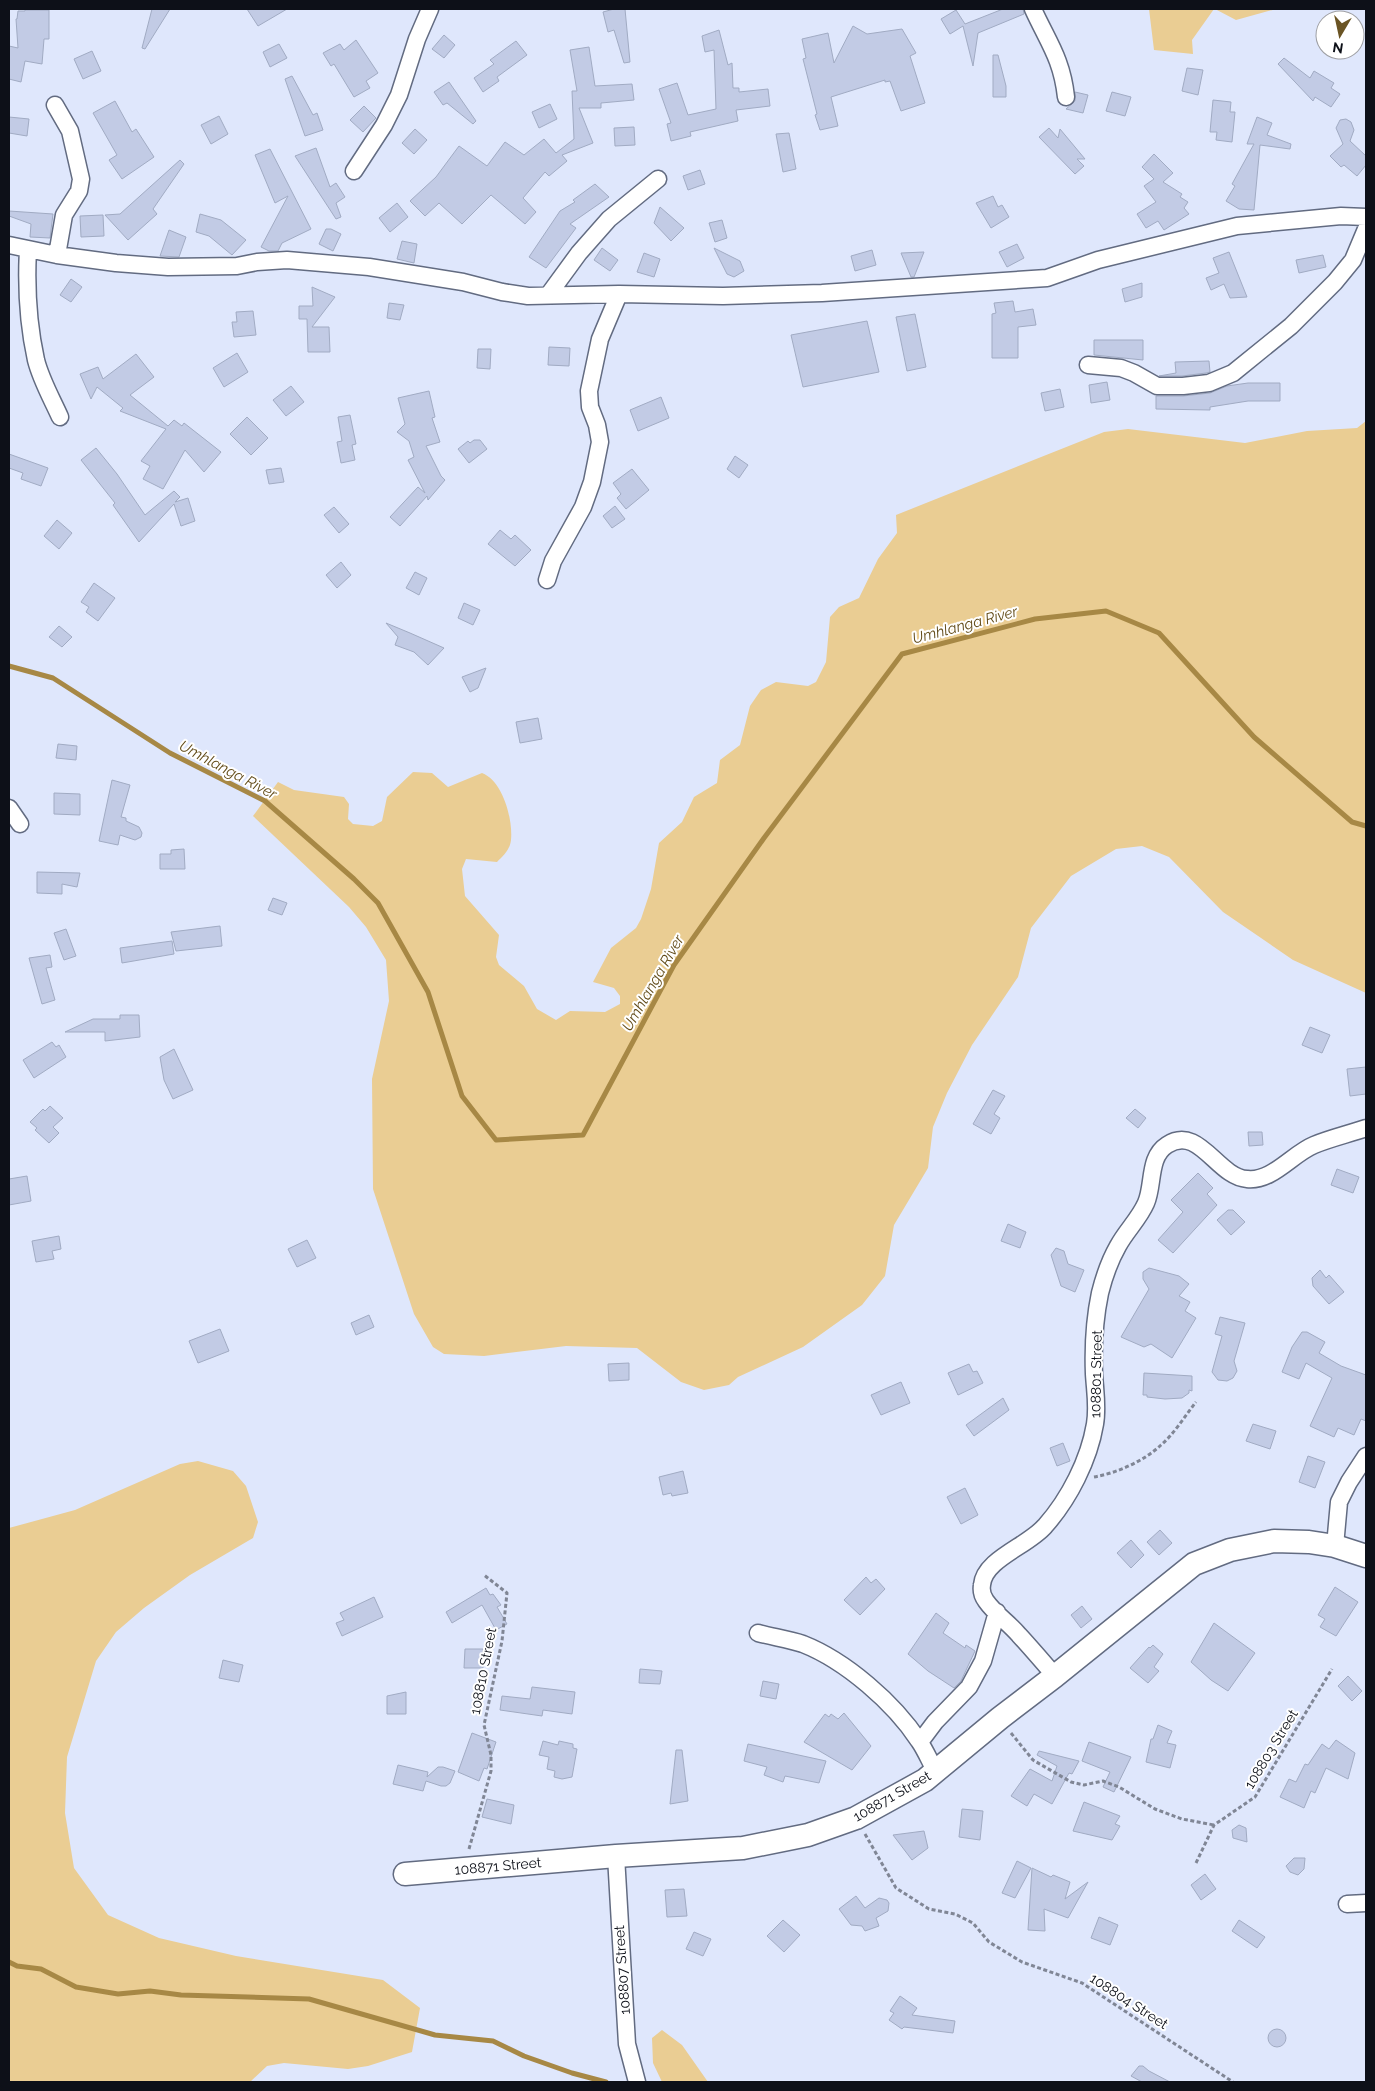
<svg xmlns="http://www.w3.org/2000/svg" width="1375" height="2091" font-family="Raleway,sans-serif">
  <rect width="100%" height="100%" fill="#dfe7fc"/>
  <!-- grass -->
  <path fill="#eacd93" d="M1149,9h65l-22,31 1,14 -39,-4z
    M1215,9h61l-40,11z
    M1366,421v572l-73,-33 -70,-48 -54,-55 -27,-11 -26,3 -45,27 -40,52 -13,49 -46,68 -25,48 -14,34 -5,41 -34,57 -9,51 -23,29 -59,42 -65,30 -9,8 -25,5 -23,-8 -44,-34 -71,-2 -82,10 -40,-2 -11,-7 -19,-33 -41,-125 -1,-110 17,-78 -3,-41 -20,-33 -17,-20 -96,-91 25,-34 16,8 50,7 5,7 -1,15 5,5 20,2 9,-5 5,-24 26,-25 19,1 16,14 34,-14c21,8 31,46 29,67 -1,10 -8,16 -14,22l-31,-3 -4,10 3,27 34,39 -3,22 3,8 25,21 13,23 19,11 14,-9 35,1 15,-8v-8l-6,-8 -21,-6 18,-34 25,-20 5,-9 10,-30 8,-46 23,-21 12,-25 23,-14 3,-23 20,-15 10,-39 11,-16 15,-8 32,4 8,-4 10,-20 4,-45 9,-10 20,-9 19,-39 19,-26 -1,-18 208,-83 24,-3 117,14 62,-12 50,-3z
    M198,1461l35,10 13,15 12,36 -5,16 -63,37 -46,33 -28,24 -20,29 -29,96 -2,56 9,55 34,47 51,23 77,18 147,24 37,28 -8,44 -44,14 -20,3 -64,-6 -17,3 -17,16h-241v-554l66,-18 105,-46z
    M662,2030l20,15 26,37h-46l-9,-19 -1,-25z"/>
  <g fill="none" stroke-linecap="round" stroke-linejoin="round">
    <!-- stream -->
    <path stroke="#a78845" stroke-width="5" d="M9,666l44,12 117,75 95,48 89,78 24,24 50,89 34,104 34,44 87,-5 91,-170 90,-127 138,-184 133,-35 71,-8 53,22 95,104 98,85 14,4
      M9,1962l8,4 24,3 35,18 42,7 32,-3 31,4 128,4 126,36 58,6 31,15 48,17 34,9"/>
  </g>
  <!-- building -->
  <path fill="#c2cbe5" stroke="#a1abc3" d="M152,9h18l-25,40 -3,-1z
    M247,9h40l-29,17z
    M614,9h11l5,53 -6,1 -10,-33 -6,2 -5,-20z
    M1003,9h20l1,5 -46,19 -5,33 -10,-40 -13,8 -9,-15 15,-9 9,14z
    M25,10h24v29h-5l-2,25 -17,-3 -4,21 -12,-3v-33l9,2 -2,-29h1l1,-8h7z
    M853,26l14,8 35,-5 14,24 -6,3 15,47 -24,8 -11,-30 -5,1v-2l-54,17 7,29 -18,4 -5,-15 2,-1 -14,-55 3,-1 -4,-19 26,-6 6,30z
    M719,30l9,35 4,-2 1,25h6v4l29,-3 2,17 -34,4 2,11 -48,11 1,4 -20,5 -4,-17 4,-1 -12,-34 18,-6 11,32 28,-6 -2,-59 -9,2 -3,-16z
    M444,35l11,10 -11,13 -12,-9z
    M356,40l22,33 -12,8 4,7 -16,9 -20,-33 -3,2 -8,-13 17,-9 4,6z
    M516,41l11,14 -30,22 2,4 -16,11 -9,-14 20,-14 -4,-4z
    M279,44l8,14 -17,9 -7,-15z
    M589,47l6,39 37,-2 2,16 -33,3v5h-22l14,35 -31,12 5,6 -18,15 -4,-4 -22,26 13,14 -11,12 -34,-29 -29,29 -23,-21 -14,13 -15,-15 26,-24 23,-31 28,20 18,-24 19,13 20,-16 12,14 18,-14 -2,-48h5l-7,-41z
    M92,51l9,20 -18,8 -9,-20z
    M993,55h5l8,31v11h-13z
    M1284,58l26,20 4,-7 20,12 -3,5 9,6 -9,13 -16,-10 -2,4 -35,-37z
    M1187,68l16,2 -5,25 -16,-4z
    M292,76l21,39 4,-2 6,17 -18,6 -20,-57z
    M449,82l27,39 -3,3 -26,-21 -4,2 -9,-13z
    M1075,92l13,3 -5,18 -17,-4 9,-8z
    M1112,92l19,5 -6,19 -19,-5z
    M1213,100l18,2 -1,10h5l-3,30 -16,-2 1,-8h-7z
    M115,101l17,31 4,-3 18,28 -32,22 -13,-19 8,-5 -24,-42z
    M550,104l7,15 -18,9 -7,-16z
    M364,106l12,12 -13,14 -13,-12z
    M219,116l9,18 -17,10 -10,-19z
    M9,117l20,2 -2,17 -18,-3z
    M1257,117l15,6 -5,12 24,9 -1,5 -30,-4 -6,65 -15,-1 -13,-8 9,-15 -3,-2 22,-40h-7z
    M1340,120l6,-1 5,3 3,8 -4,11 16,15v9l-9,11 -13,-11 -3,2 -11,-11 13,-12 -7,-16z
    M634,127l1,18 -20,1 -1,-18z
    M1049,128l9,10 2,-9 25,30h-8l7,7 -9,8 -36,-37z
    M415,129l12,11 -13,14 -12,-11z
    M789,133l7,36 -13,3 -7,-38z
    M316,148l14,39 6,-4 9,14 -9,6 5,14 -5,2 -41,-63z
    M270,149l41,80 -29,14 -4,8h-9l-8,-4 27,-51 -13,7 -20,-48z
    M1154,154l19,19 -10,9 19,12 -2,3 8,5 -4,6 5,6 -25,16 -6,-9 -12,7 -9,-14 19,-12 -12,-16 10,-7 -12,-12z
    M180,160l4,4 -31,45 4,5 -29,26 -23,-25 15,-1z
    M700,170l5,14 -17,6 -5,-14z
    M595,184l14,13 -39,27 6,4 -30,40 -17,-11 31,-46 15,-9 -2,-2z
    M993,196l5,11 4,-2 7,12 -18,11 -15,-25z
    M397,203l11,14 -18,15 -11,-14z
    M660,207l24,21 -13,13 -17,-18z
    M9,211l44,3 -3,24 -20,-1 1,-13 -22,-8z
    M200,214l21,6 25,20 -14,15 -23,-19 -13,-4z
    M103,215l1,21 -23,1 -1,-21z
    M722,220l5,18 -12,4 -6,-19z
    M326,229h5l10,5 -8,17 -14,-7z
    M169,230l17,7 -7,20 -19,-1z
    M402,241l15,3 -3,19 -17,-4z
    M1017,244l7,14 -17,9 -8,-15z
    M602,248l16,12 -8,11 -16,-11z
    M714,248l26,13 4,10 -10,6 -7,-3z
    M872,250l4,15 -21,6 -4,-15z
    M924,252l-10,25h-3l-10,-24z
    M1229,252l18,45 -17,1 -6,-14 -13,6 -5,-12 13,-5 -6,-15z
    M644,253l16,6 -6,18 -17,-5z
    M1323,255l3,12 -27,6 -3,-13z
    M71,279l11,8 -11,15 -11,-7z
    M1142,283v14l-17,5 -3,-13z
    M312,287l23,10 -23,30h17l1,25h-22l-1,-33h-8v-13h14z
    M1013,301l2,11 18,-3 3,16 -18,2v31h-26v-44l4,-1 -2,-10z
    M389,303l15,2 -4,15 -13,-2z
    M253,311l3,24 -22,2 -2,-15h5l-1,-10z
    M915,314l11,53 -19,4 -11,-54z
    M867,321l12,51 -76,15 -12,-52z
    M1094,340h49v20l-49,-5z
    M549,347l21,1 -1,18 -21,-1z
    M478,349h13l-1,20 -13,-1z
    M237,353l11,19 -24,15 -11,-19z
    M136,354l18,23 -24,18 38,31 6,-6 8,6 2,-3 37,29 -17,20 -19,-22 -22,39 -20,-10 7,-13 -9,-5 25,-32 -46,-18 3,-3 -26,-21 -6,12 -11,-25 18,-7 5,12z
    M1209,361l1,11 -4,1 -24,3h-23l17,-3 -1,-11z
    M1107,382l3,18 -19,3 -2,-18z
    M1248,383h32v18h-32l-38,6v3l-54,-1v-13h27l27,-3 17,-7z
    M291,386l13,16 -18,14 -13,-16z
    M1060,389l4,18 -19,4 -4,-18z
    M429,391l6,26 -3,1 8,24 -14,4 15,30 4,4 -17,20 -1,-4 -27,30 -10,-9 28,-30 7,6 -17,-33 6,-3 -5,-16 -12,-9 8,-8 -7,-26z
    M661,397l8,21 -31,13 -8,-21z
    M350,415l6,29 -4,1 3,15 -14,3 -4,-21 5,-1 -4,-24z
    M247,417l21,21 -17,17 -21,-21z
    M474,440h6l7,9 -18,14 -11,-14 10,-8 2,2z
    M96,448l21,26 28,41 29,-24 6,6 -5,5 13,-4 7,23 -14,5 -7,-22 -35,38 -26,-37 2,-2 -34,-43z
    M9,454l39,14 -7,18 -20,-7 2,-6 -14,-5z
    M735,456l13,9 -9,13 -12,-9z
    M281,468l3,14 -15,2 -3,-14z
    M632,469l17,21 -23,19 -9,-11 4,-4 -8,-11z
    M615,506l10,13 -13,9 -9,-12z
    M334,507l15,17 -10,9 -15,-18z
    M57,520l15,13 -13,16 -15,-13z
    M500,530l11,9 4,-4 16,15 -16,16 -27,-22z
    M341,562l10,13 -14,13 -11,-13z
    M415,572l12,6 -8,17 -13,-7z
    M94,583l21,15 -17,23 -12,-9 3,-5 -8,-5z
    M464,603l16,7 -7,15 -15,-7z
    M386,623l24,10 34,15 -16,17 -14,-13 -19,-7 3,-8z
    M59,626l13,11 -10,10 -13,-10z
    M486,668l-8,20 -8,4 -8,-15z
    M538,718l4,21 -22,4 -4,-21z
    M58,744l19,2 -1,14 -20,-2z
    M112,780l18,5 -9,32 5,1v3l13,6 3,6 -1,4 -6,3 -15,-5 -2,10 -19,-4z
    M54,793l26,1v21l-26,-1z
    M184,849l1,20h-25v-15h11v-4z
    M37,872l43,1 -3,14 -15,-3v10l-25,-1z
    M273,898l14,5 -5,12 -14,-5z
    M220,926l2,20 -46,5 -5,-19z
    M66,929l10,27 -12,4 -10,-27z
    M172,941l2,13 -52,9 -2,-15z
    M50,955l2,12 -6,1 9,32 -13,4 -13,-46z
    M120,1015h19l1,22 -35,4v-9h-40l28,-13h27z
    M1310,1027l20,8 -8,18 -20,-8z
    M52,1042l4,5 3,-2 7,12 -32,21 -11,-18z
    M174,1049l19,41 -20,9 -9,-19 -4,-23z
    M1366,1067v27l-16,2 -3,-27z
    M993,1090l12,6 -11,18 6,4 -9,16 -18,-10z
    M50,1106l13,12 -10,9 6,6 -10,10 -14,-13 2,-2 -7,-6 13,-13 2,2z
    M1135,1109l11,9 -8,10 -12,-10z
    M1248,1132h14l1,13 -14,1z
    M1337,1169l22,8 -6,16 -22,-8z
    M1198,1173l15,15 -6,6 10,11 -44,48 -15,-13 25,-28 -12,-12z
    M27,1176l4,25 -22,4v-26z
    M1228,1210h5l12,12 -14,13 -14,-15z
    M1008,1224l18,8 -6,16 -19,-7z
    M59,1236l2,13 -9,2 2,8 -18,3 -4,-21z
    M307,1240l9,18 -19,9 -9,-18z
    M1056,1248l8,3 4,13 16,6 -9,22 -14,-6 -10,-31z
    M1149,1268l30,8 10,8 -10,12 11,6 -5,9 11,7 -24,40 -21,-14 -7,3 -23,-10 28,-48 -6,-10v-7z
    M1320,1270l6,8 3,-3 15,17 -15,12 -16,-18 -1,-8z
    M369,1315l5,12 -18,8 -5,-12z
    M1220,1317l25,6 -11,38 3,10 -4,7 -6,3 -9,-1 -6,-8 10,-36 -7,-2z
    M220,1329l9,22 -31,12 -9,-22z
    M1302,1332h5l18,10 -6,11 22,13 25,9v46l-5,-2 -7,16 -16,-7 -4,9 -24,-11 22,-48 -26,-15 -7,16 -17,-7 10,-25z
    M629,1363v17l-20,1 -1,-17z
    M969,1364l4,8 4,-1 6,12 -25,12 -10,-22z
    M1144,1373l48,3v15l-3,-1v3l-7,5 -17,1 -18,-2v-2h-4z
    M901,1382l9,21 -29,12 -10,-20z
    M1003,1398l6,12 -35,26 -8,-11z
    M1253,1424l23,7 -6,18 -24,-8z
    M1063,1443l7,18 -13,5 -7,-18z
    M1308,1456l17,6 -10,26 -16,-6z
    M683,1471l5,22 -16,3 -1,-3 -8,2 -4,-18z
    M965,1488l13,27 -17,9 -14,-27z
    M1160,1530l12,13 -13,12 -12,-13z
    M1131,1540l13,15 -13,13 -14,-15z
    M866,1577l5,6 5,-4 9,10 -25,26 -16,-15z
    M1335,1587l23,15 -22,34 -16,-9 5,-8 -7,-4z
    M486,1588l4,7 3,-1 8,11 -4,2 10,17 -11,6 -14,-25 -30,18 -6,-11z
    M374,1597l9,20 -41,19 -6,-13 8,-3 -4,-7z
    M1082,1606l10,13 -11,9 -10,-13z
    M936,1613l13,10 -6,10 22,15 1,-3 9,6 -14,30 -7,7 -26,-17 -20,-17z
    M1214,1623l41,30 -27,38 -17,-11 -20,-18z
    M1153,1645l10,9 -9,13 5,4 -11,12 -18,-15 19,-21 1,1z
    M465,1649h18v19h-19z
    M223,1660l20,5 -4,17 -20,-4z
    M640,1669l22,2 -2,13 -21,-1z
    M1348,1676l14,15 -10,10 -14,-15z
    M763,1681l16,3 -3,15 -16,-3z
    M532,1687l43,5 -3,22 -29,-4 -1,6 -42,-6 2,-14 28,3z
    M406,1692v22h-19v-18z
    M844,1713l27,33 -19,24 -48,-28 21,-28 4,3 2,-3 7,5z
    M1158,1725l14,6 -5,12 9,2 -6,23 -24,-6 5,-23h2z
    M472,1733l24,9 -9,27 -3,-1 -5,13 -21,-9z
    M1336,1740l19,13 -7,26 -22,-11 -11,25 -4,-2 -7,17 -24,-11 9,-18 7,3 9,-18 3,1 14,-21 7,5z
    M543,1741l15,4 1,-4 14,3v4l4,1 -5,28 -10,2 -8,-2 1,-6 -8,-2 2,-12 -10,-2z
    M1089,1742l42,15 -17,35 -11,-5 7,-15 -28,-11z
    M748,1744l78,17 -7,22 -34,-7 -2,6 -19,-7 3,-8 -23,-6z
    M676,1750h6l6,51 -18,3z
    M1039,1751l40,10 -7,13 -3,-1 -17,31 -18,-10 -7,12 -16,-10 19,-27 22,12 5,-15 -20,-11z
    M398,1765l30,7 -1,5 11,-10h5l12,4 -5,12 -4,3h-5l-15,-5 -3,10 -30,-7z
    M487,1799l27,6 -3,19 -29,-7z
    M1084,1802l36,14 -5,8 5,2 -8,14 -39,-9z
    M962,1809l21,2 -3,29 -21,-3z
    M1239,1825l7,3 1,14 -14,-4 -1,-8z
    M924,1831l4,17 -16,12 -19,-25z
    M1294,1858h11l-1,11 -6,6 -8,-3 -4,-6z
    M1017,1861l14,7 -16,30 -13,-5z
    M1032,1868l19,9 2,-2 17,7 -5,17 23,-17 -20,36 -24,-9 1,22 -17,-1z
    M1205,1874l11,15 -15,11 -10,-15z
    M684,1889l3,27 -20,1 -2,-27z
    M856,1896l9,12 14,-10 8,2 2,3 -1,8 -12,7 3,8 -14,5 -3,-5 -11,-1 -12,-16z
    M1099,1917l19,8 -8,20 -19,-7z
    M783,1920l17,15 -16,17 -17,-16z
    M1239,1920l26,17 -8,11 -25,-17z
    M694,1932l17,7 -8,17 -17,-7z
    M900,1996l17,12 -5,7 43,6 -2,12 -49,-6 -2,2 -13,-9 5,-7 -4,-2z
    M1268 2038a9 9 0 1 1 18 0a9 9 0 1 1-18 0Z
    M1139,2066h4l6,5 21,11h-28l-11,-6z"/>
  <g fill="none" stroke-linecap="round" stroke-linejoin="round">
    <defs>
      <path id="street" d="M1033,9c15,33 29,50 33,88
        M55,105l15,26 11,48 -2,12 -15,24 -7,40
        M354,171l30,-46 15,-30 18,-56 13,-30
        M9,245l48,10 59,8 52,4 69,-1 20,-4 30,-2 82,7 94,15 39,10 26,4 91,-2 104,2 99,-3 225,-15 51,-18 139,-34 104,-10 25,1
        M28,249c-2,37 0,75 8,111 5,20 16,39 24,57
        M549,294l30,-41 30,-34 49,-40
        M1088,365l33,3 13,5 23,13h26l26,-3 24,-10 58,-47 44,-44 18,-22 13,-31
        M547,580l6,-19 30,-54 9,-25 8,-40 -3,-17 -7,-18 -1,-16 11,-52 19,-45
        M9,808l11,16
        M1335,1546l4,-44 10,-20 17,-26
        M758,1633c14,4 31,6 45,11 43,17 91,59 116,97 7,10 11,21 17,31
        M1055,1676c-12,-14 -24,-28 -36,-41 -10,-12 -24,-21 -33,-34 -3,-4 -5,-10 -4,-16 2,-26 46,-39 63,-59 24,-27 44,-66 50,-102 3,-17 0,-33 -1,-50 -1,-25 1,-57 6,-81 4,-16 10,-33 18,-47 8,-15 21,-27 28,-43 8,-18 2,-46 21,-58 32,-21 50,32 80,34 25,3 45,-25 67,-34 17,-7 35,-11 52,-17
        M920,1742l15,-20 34,-35 14,-26 14,-49
        M616,1856l11,188 10,38
        M1347,1904l19,-1"/>
      <path id="secondary" d="M405,1874l211,-18 127,-8 65,-13 48,-17 69,-38 75,-62 55,-42 139,-112 36,-14 44,-9 35,1 26,4 31,10"/>
    </defs>
    <!-- street casing -->
    <use href="#street" stroke="#626b81" stroke-width="19"/>
    <!-- secondary casing -->
    <use href="#secondary" stroke="#626b81" stroke-width="25"/>
    <!-- path -->
    <path stroke="#808695" stroke-width="3" stroke-dasharray="4 2.5" stroke-linecap="butt" d="M1094,1477c23,-4 50,-16 67,-32 13,-11 24,-29 35,-43
      M1011,1733l22,27 38,22 13,3 19,-4 16,6 36,22 27,10 32,6
      M865,1834l31,54 33,21 26,5 18,9 16,19 33,20 60,21 151,99
      M469,1849l22,-78v-16l-7,-30 18,-84 5,-48 -23,-18
      M1196,1863l18,-38 41,-28 77,-128"/>
    <!-- street -->
    <use href="#street" stroke="#fff" stroke-width="16"/>
    <!-- secondary -->
    <use href="#secondary" stroke="#fff" stroke-width="22"/>
  </g>
  <g text-anchor="middle" dominant-baseline="central" stroke-width="4" stroke-linejoin="round" paint-order="stroke">
    <!-- street labels -->
    <g font-size="14" fill="#0d1018" stroke="#fff">
      <text transform="translate(1096 1374) rotate(-89)">108801 Street</text>
      <text transform="translate(483 1671) rotate(-79)">108810 Street</text>
      <text transform="translate(1271 1749) rotate(-59)">108803 Street</text>
      <text transform="translate(892 1796) rotate(-30)">108871 Street</text>
      <text transform="translate(498 1866) rotate(-5)">108871 Street</text>
      <text transform="translate(622 1970) rotate(-94)">108807 Street</text>
      <text transform="translate(1129 2001) rotate(33)">108804 Street</text>
    </g>
    <!-- water labels -->
    <g font-size="15" font-style="italic" fill="#624b18" stroke="#fff">
      <text transform="translate(965 625) rotate(-15)">Umhlanga River</text>
      <text transform="translate(228 770) rotate(28)">Umhlanga River</text>
      <text transform="translate(653 983) rotate(-60)">Umhlanga River</text>
    </g>
  </g>
  <!-- border -->
  <rect width="1375" height="2091" fill="none" stroke="#0d1018" stroke-width="20"/>
  <!-- north arrow -->
  <g transform="translate(1340 35) rotate(189)"><circle r="24" fill="#ffffff" stroke="#9e9fa3"/>
  <path d="M0-4L9 19L0 12L-9 19Z" fill="#6a5424"/>
  <text y="-8" font-size="14" font-weight="bold" text-anchor="middle" fill="#0d1018">N</text>
  </g>
</svg>
